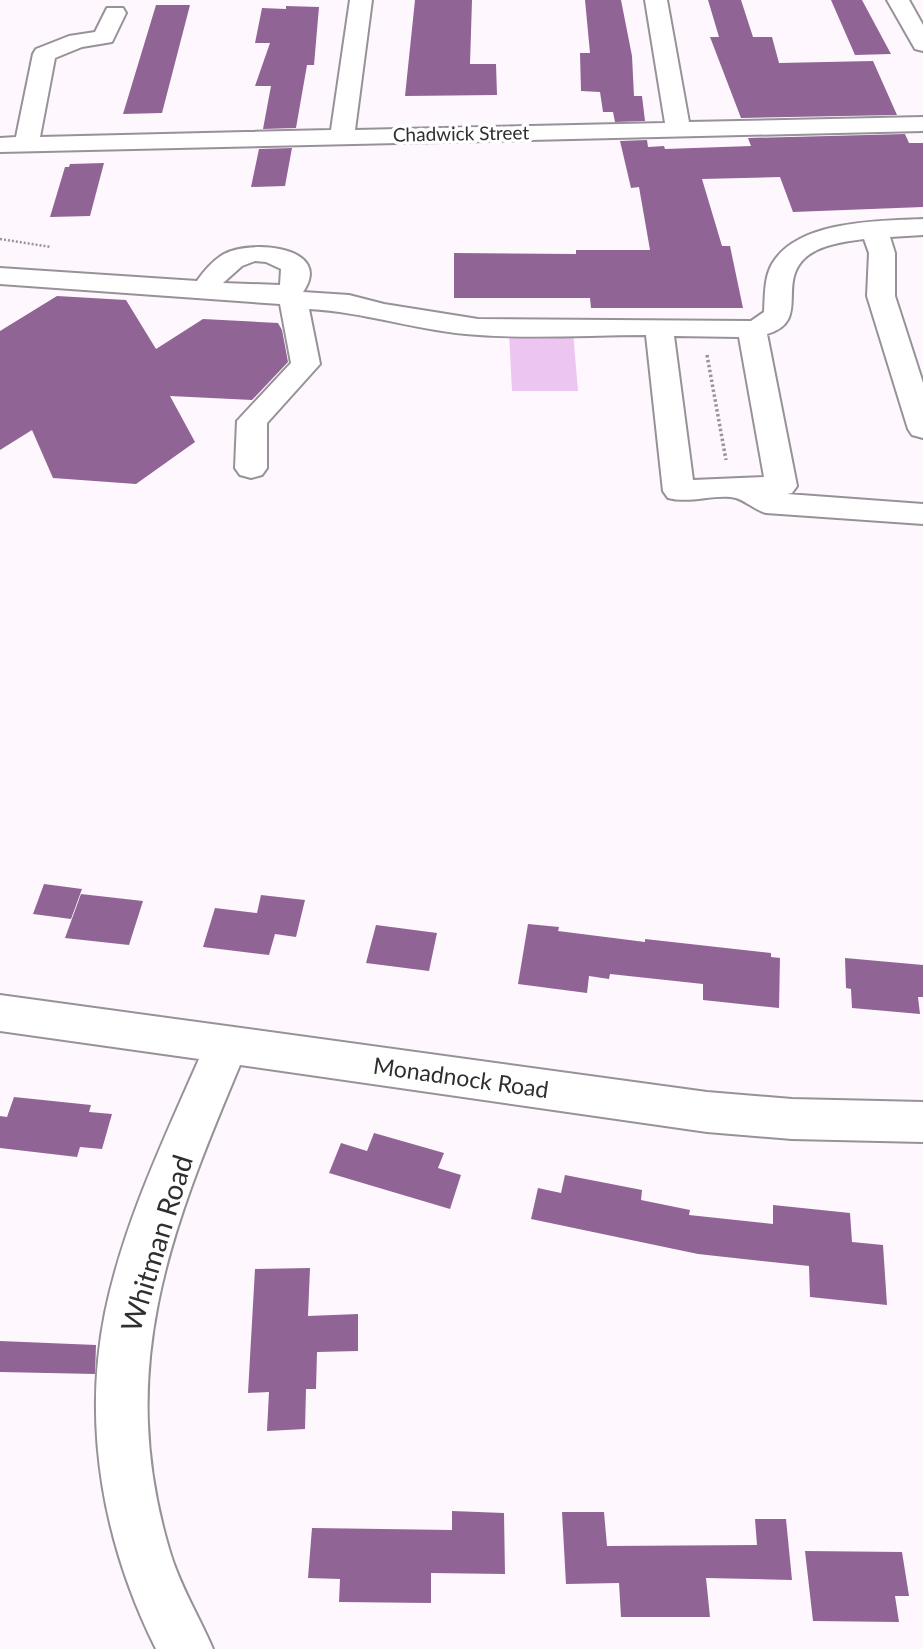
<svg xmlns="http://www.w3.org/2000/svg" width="923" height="1649" font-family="Lato,sans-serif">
  <rect width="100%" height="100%" fill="#fef7fe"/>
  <!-- green -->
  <path fill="#ecc6f0" d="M509,332h64l5,59h-66z"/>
  <!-- building -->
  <path fill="#916496" d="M415,0h57l-2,64h26l1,31 -92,1z
    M585,0h36l11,56 2,40h8l3,25 -30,1 -2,-10h-10l-3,-20 -19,-1 -1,-38h10z
    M708,0h33l12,37h19l7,26 94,-2 24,54 -156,3 -31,-81h9z
    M831,0h31l29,54 -36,1z
    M156,5h34l-28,108 -39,1z
    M286,6l33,1 -5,58h-7l-11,63 -33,1 8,-43h-16l15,-43h-15l7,-35 24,1z
    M905,134l4,9h14v64l-130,5 -13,-35 -78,2 20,67h8l13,62h-152l-1,-10h-136v-45l122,1v-4h74l-11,-63 -8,1 -11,-47 27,-1 1,7 16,-1 1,3 86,-3 -3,-8z
    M292,148l-7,38 -34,1 8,-38z
    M104,163l-14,53 -40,1 15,-50h4l1,-3z
    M57,296l69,4 30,49 47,-30 75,4 4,7 6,32 -36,38 -82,-4 25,46 -59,42 -83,-6 -21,-48 -32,20v-119z
    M44,884l38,5 -11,30 -38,-5z
    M81,894l62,7 -14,44 -64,-7z
    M261,895l44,5 -9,37 -21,-3 -6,21 -66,-8 12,-39 42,5z
    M528,924l31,3 -1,4 87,11v-3l126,14v4l9,1 -1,50 -76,-8v-16l-93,-10 -1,5 -20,-3 -2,17 -69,-9z
    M376,925l61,8 -8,38 -63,-8z
    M845,958l78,7v32h-5l2,17 -68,-6 -1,-19 -5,-1z
    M14,1097l77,8 -2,7 23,2 -10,35 -22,-2 -3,10 -77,-9v-32l7,1z
    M374,1133l70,20 -6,15 23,7 -11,34 -121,-36 12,-30 26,8z
    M565,1175l77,15 -1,10 49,10 -1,5 84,9v-19l77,8 2,29 31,3 4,60 -77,-8 -1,-31 -111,-12 -167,-35 7,-31 23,5z
    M310,1268l-2,48 50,-2v37l-41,1 -1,37h-10l-1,40 -38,2 2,-39 -21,1 7,-124z
    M0,1341l96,4 -1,29 -95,-2z
    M452,1511l52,2 1,61 -74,-1v30l-92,-1 1,-23 -32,-1 4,-50 140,2z
    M562,1512h42l3,34 150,-1 -2,-26h31l6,61 -86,-2 4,39h-89l-2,-34 -53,1z
    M805,1551l97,1 7,44h-14l4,26 -86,-1z"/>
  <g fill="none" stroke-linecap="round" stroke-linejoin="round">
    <defs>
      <path id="minor" d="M350,0h22l-17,130 310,-7 -20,-123h22l22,122 234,-5v14l-923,21v-14l16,-1 17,-83 3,-5 33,-13 26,-4 12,-24h16l3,5 -14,29 -30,5 -27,11 -15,79 291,-7z
        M887,0h22l14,25v26l-8,-2z
        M923,219v16l-33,2 5,16v43l28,87v55l-11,-3 -4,-6 -41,-133 2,-43 -5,-14c-21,3 -52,6 -65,26 -17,25 8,58 -32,69l30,152 -5,7 -5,1 136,10v20l-157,-11c-11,-3 -20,-12 -30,-15 -19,-5 -46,6 -68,0l-5,-7 -17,-156c-55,0 -112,4 -167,0 -58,-3 -113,-23 -170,-26l11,55 -53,59v45l-5,7 -11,3 -11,-3 -5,-7 2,-47 54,-58 -11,-59 -280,-20v-16l197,13c7,-10 15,-20 27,-27 28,-15 110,-7 79,38l46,3 35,9 94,15 273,2 13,-9c1,-16 0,-34 8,-48 26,-44 107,-43 151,-45zM255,261l11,1 15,7 -1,16 -57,-2 19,-17zM674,336l65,1 25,140 -71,3z
        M0,995l707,97 85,7 131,3v40l-131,-3 -85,-7 -467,-67c-70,167 -125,304 -70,487 10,34 29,64 43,97h-57c-52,-104 -74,-221 -51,-336 18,-88 58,-172 94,-254l-199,-28z"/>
    </defs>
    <!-- minor casing -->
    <use href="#minor" stroke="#979198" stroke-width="4"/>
    <!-- path-far1 -->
    <path stroke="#989498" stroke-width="2.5" stroke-dasharray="2 2" stroke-linecap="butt" d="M0,239l51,8"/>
    <!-- path -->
    <path stroke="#989498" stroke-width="3.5" stroke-dasharray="2.5 2.5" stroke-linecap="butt" d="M707,355l19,105"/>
    <!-- minor -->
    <use href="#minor" fill="#fff" fill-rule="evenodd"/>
  </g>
  <g text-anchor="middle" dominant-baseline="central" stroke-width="7" stroke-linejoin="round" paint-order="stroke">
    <!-- far-street labels -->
    <g font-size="19" fill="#302e30" stroke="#fff">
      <text transform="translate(461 133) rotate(-1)">Chadwick Street</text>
    </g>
    <!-- street labels -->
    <g font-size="23" fill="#302e30" stroke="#fff">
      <text transform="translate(461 1077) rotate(8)">Monadnock Road</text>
    </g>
    <!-- near-street labels -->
    <g font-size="28" fill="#302e30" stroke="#fff">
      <text transform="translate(156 1243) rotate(-73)">Whitman Road</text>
    </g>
  </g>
</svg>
